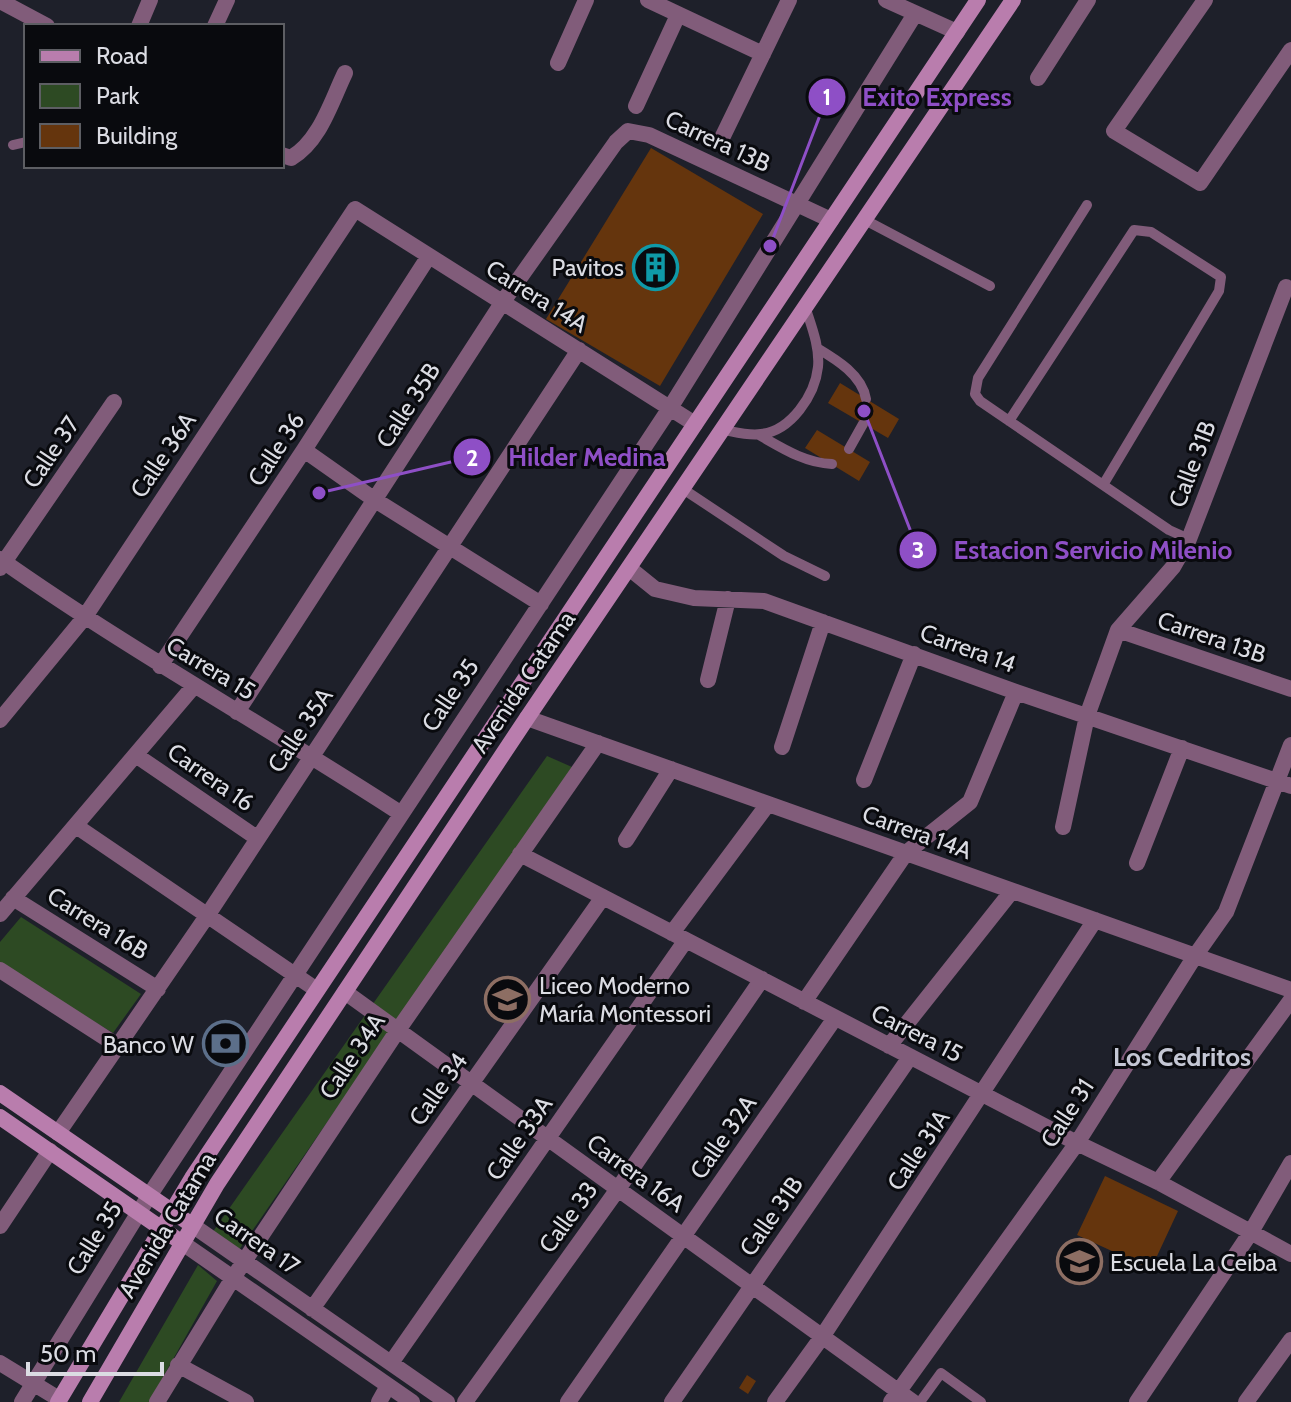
<svg xmlns="http://www.w3.org/2000/svg" width="1291" height="1402" font-family="Cabin,sans-serif">
  <rect width="100%" height="100%" fill="#1e202a"/>
  <!-- green -->
  <path fill="#2d4a23" d="M547,756l25,11 -333,483 -27,-17z
    M21,917l120,77 -28,39 -113,-69v-22z
    M198,1265l19,16 -68,121h-30z"/>
  <!-- building -->
  <path fill="#65350d" d="M651,148l112,66 -103,172 -114,-67z
    M840,383l59,36 -11,19 -60,-35z
    M817,430l53,32 -11,19 -54,-33z
    M1105,1176l73,35 -27,58 -74,-34z
    M747,1375l9,6 -8,13 -9,-6z"/>
  <g fill="none" stroke-linecap="round" stroke-linejoin="round">
    <!-- lane -->
    <path stroke="#815c7a" stroke-width="10" d="M13,145l13,-3
      M1087,205l-109,173 -3,16 5,7 189,129 20,9
      M865,220l125,66
      M817,348c20,12 45,27 49,51
      M1009,421l125,-191 17,2 70,45 -2,14 -116,194
      M724,430c11,2 25,6 37,4 30,-3 54,-39 57,-67 2,-20 -7,-42 -13,-61
      M759,435c23,13 46,28 73,29
      M849,449l14,-25
      M683,489l101,67 41,20
      M920,1402l21,-29 40,29"/>
    <!-- street -->
    <path stroke="#815c7a" stroke-width="16" d="M648,0l115,54
      M886,0l71,32
      M1205,0l-91,131 86,52 91,-133
      M0,1l47,25
      M139,26l11,-26
      M215,26l12,-26
      M558,63l28,-63
      M1038,78l50,-78
      M636,106l42,-91
      M722,138l67,-138
      M282,155l9,3c29,-17 40,-56 54,-85
      M304,450l71,50 166,104
      M0,559c129,91 268,168 400,254
      M0,568l114,-166
      M629,568l26,21 39,9 70,3 252,91 275,94
      M1118,630l173,59
      M160,666l144,-216 125,-194
      M708,680l20,-81
      M237,712l265,-409 114,-161 12,-11 21,4 182,85
      M527,718l764,272
      M0,720l84,-102 271,-409 340,215
      M782,747l41,-125
      M137,756l120,82
      M864,780l50,-126
      M76,826l241,164
      M1063,827l24,-111 31,-86 55,-63 16,-28 97,-252
      M626,840l45,-71
      M520,854l557,289 81,39 133,72
      M1137,863l45,-115
      M13,898l145,91
      M0,914l194,-228
      M672,933l96,-129
      M0,970l118,76
      M345,992l568,410
      M804,1002l102,-149 64,-51 46,-110
      M889,1046l123,-155
      M58,1133l149,-217 372,-566
      M1158,1182l133,-182
      M192,1225l255,177
      M0,1226l50,-75
      M181,1242l231,160
      M312,1309l291,-412
      M0,1363l59,36
      M391,1363l295,-423
      M178,1365l68,37
      M22,1402l127,-206 521,-788 245,-394
      M157,1402l76,-124 165,-248 200,-287
      M379,1402l9,-16
      M465,1402l153,-213 144,-210
      M568,1402l267,-384
      M672,1402l238,-345
      M775,1402l47,-65 273,-417
      M891,1402l186,-259 118,-187 31,-44 65,-167
      M1137,1402l114,-170 40,-69
      M1246,1402l45,-62"/>
    <!-- secondary -->
    <path stroke="#b97dad" stroke-width="16" d="M0,1093l192,132
      M0,1117l181,125
      M58,1402l134,-224 786,-1178
      M90,1402l127,-218 310,-466 486,-718"/>
  </g>
  <!-- icons -->
  <defs>
    <symbol id="building-ring" viewBox="-11 -11 22 22"><circle r="9.5" fill="#090a0e" stroke="#0f9aa8" stroke-width="1.5"/><path d="M-4-6H4V6H1V3H-1V6H-4ZM-2.5-4.3h1.7v1.8h-1.7ZM.8-4.3h1.7v1.8H.8ZM-2.5-1h1.7V.8h-1.7ZM.8-1h1.7V.8H.8Z" fill="#0f9aa8"/></symbol>
    <symbol id="school-ring" viewBox="-11 -11 22 22"><circle r="9.5" fill="#090a0e" stroke="#8d6e63" stroke-width="1.5"/><path d="M0-5L7-2L0 1L-7-2ZM-4 1L0 2.5L4 1V4Q0 6-4 4Z" fill="#8d6e63"/></symbol>
    <symbol id="bank-ring" viewBox="-11 -11 22 22"><circle r="9.5" fill="#090a0e" stroke="#5c6f8a" stroke-width="1.5"/><path d="M-6-4H6V4H-6ZM0-2.3a2.3 2.3 0 1 0 0 4.6a2.3 2.3 0 1 0 0-4.6Z" fill="#5c6f8a"/></symbol>
  </defs>
  <g fill-rule="evenodd">
    <use href="#building-ring" x="630" y="242" width="51" height="51"/>
    <use href="#school-ring" x="482" y="974" width="51" height="51"/>
    <use href="#bank-ring" x="200" y="1018" width="51" height="51"/>
    <use href="#school-ring" x="1054" y="1236" width="51" height="51"/>
  </g>
  <g text-anchor="middle" dominant-baseline="central" stroke-width="6" stroke-linejoin="round" paint-order="stroke">
    <!-- street labels -->
    <g font-size="24" fill="#dbdce3" stroke="#090a0e">
      <text transform="translate(718 141) rotate(25)">Carrera 13B</text>
      <text transform="translate(537 296) rotate(32)">Carrera 14A</text>
      <text transform="translate(408 405) rotate(-57)">Calle 35B</text>
      <text transform="translate(276 449) rotate(-57)">Calle 36</text>
      <text transform="translate(51 452) rotate(-56)">Calle 37</text>
      <text transform="translate(163 455) rotate(-56)">Calle 36A</text>
      <text transform="translate(1192 464) rotate(-69)">Calle 31B</text>
      <text transform="translate(1212 637) rotate(19)">Carrera 13B</text>
      <text transform="translate(968 648) rotate(20)">Carrera 14</text>
      <text transform="translate(211 668) rotate(31)">Carrera 15</text>
      <text transform="translate(523 682) rotate(-56)">Avenida Catama</text>
      <text transform="translate(450 695) rotate(-56)">Calle 35</text>
      <text transform="translate(300 730) rotate(-56)">Calle 35A</text>
      <text transform="translate(211 777) rotate(35)">Carrera 16</text>
      <text transform="translate(917 832) rotate(20)">Carrera 14A</text>
      <text transform="translate(98 923) rotate(32)">Carrera 16B</text>
      <text transform="translate(917 1033) rotate(27)">Carrera 15</text>
      <text transform="translate(352 1056) rotate(-56)">Calle 34A</text>
      <text transform="translate(438 1089) rotate(-55)">Calle 34</text>
      <text transform="translate(1067 1113) rotate(-57)">Calle 31</text>
      <text transform="translate(723 1137) rotate(-55)">Calle 32A</text>
      <text transform="translate(519 1138) rotate(-55)">Calle 33A</text>
      <text transform="translate(918 1150) rotate(-56)">Calle 31A</text>
      <text transform="translate(636 1173) rotate(36)">Carrera 16A</text>
      <text transform="translate(771 1216) rotate(-55)">Calle 31B</text>
      <text transform="translate(568 1217) rotate(-54)">Calle 33</text>
      <text transform="translate(167 1225) rotate(-59)">Avenida Catama</text>
      <text transform="translate(94 1238) rotate(-58)">Calle 35</text>
      <text transform="translate(257 1241) rotate(35)">Carrera 17</text>
    </g>
    <!-- poi labels -->
    <g font-size="24" fill="#dbdce3" stroke="#090a0e" text-anchor="end">
      <text x="624" y="267">Pavitos</text>
      <text x="539" y="985" text-anchor="start">Liceo Moderno<tspan x="539" dy="28">María Montessori</tspan></text>
      <text x="194" y="1044">Banco W</text>
      <text x="1110" y="1262" text-anchor="start">Escuela La Ceiba</text>
    </g>
    <!-- neighbourhood labels -->
    <g font-size="26" font-weight="bold" fill="#c4c7d4" stroke="#090a0e">
      <text x="1182" y="1057">Los Cedritos</text>
    </g>
  </g>
  <!-- callouts -->
  <path fill="none" stroke="#8e4fc6" stroke-width="3" d="M770 246L827 97M319 493L472 457M864 411L918 550"/>
  <g fill="#8e4fc6" stroke="#090a0e" stroke-width="3">
    <circle cx="770" cy="246" r="8"/>
    <circle cx="319" cy="493" r="8"/>
    <circle cx="864" cy="411" r="8"/>
    <circle cx="827" cy="97" r="20"/>
    <circle cx="472" cy="457" r="20"/>
    <circle cx="918" cy="550" r="20"/>
  </g>
  <g font-size="24" text-anchor="middle" font-weight="bold" fill="#fff">
    <text x="827" y="105">1</text>
    <text x="472" y="466">2</text>
    <text x="918" y="558">3</text>
  </g>
  <g font-size="26" text-anchor="middle" font-weight="bold" fill="#8e4fc6" stroke="#090a0e" stroke-width="6" stroke-linejoin="round" paint-order="stroke">
    <text x="937" y="106">Exito Express</text>
    <text x="587" y="466">Hilder Medina</text>
    <text x="1093" y="559">Estacion Servicio Milenio</text>
  </g>
  <!-- legend -->
  <rect x="24" y="24" width="260" height="144" fill="#090a0e" stroke="#5d5e63" stroke-width="2"/>
  <rect x="40" y="50" width="40" height="12" fill="#b97dad" stroke="#5d5e63" stroke-width="2"/>
  <text x="96" y="64" font-size="24" fill="#dbdce3">Road</text>
  <rect x="40" y="84" width="40" height="24" fill="#2d4a23" stroke="#5d5e63" stroke-width="2"/>
  <text x="96" y="104" font-size="24" fill="#dbdce3">Park</text>
  <rect x="40" y="124" width="40" height="24" fill="#65350d" stroke="#5d5e63" stroke-width="2"/>
  <text x="96" y="144" font-size="24" fill="#dbdce3">Building</text>
  <!-- scale -->
  <path d="M28 1362v12h134v-12" fill="none" stroke="#dbdce3" stroke-width="4"/>
  <text x="40" y="1362" font-size="24" fill="#dbdce3" stroke="#090a0e" stroke-width="6" paint-order="stroke">50 m</text>
</svg>
